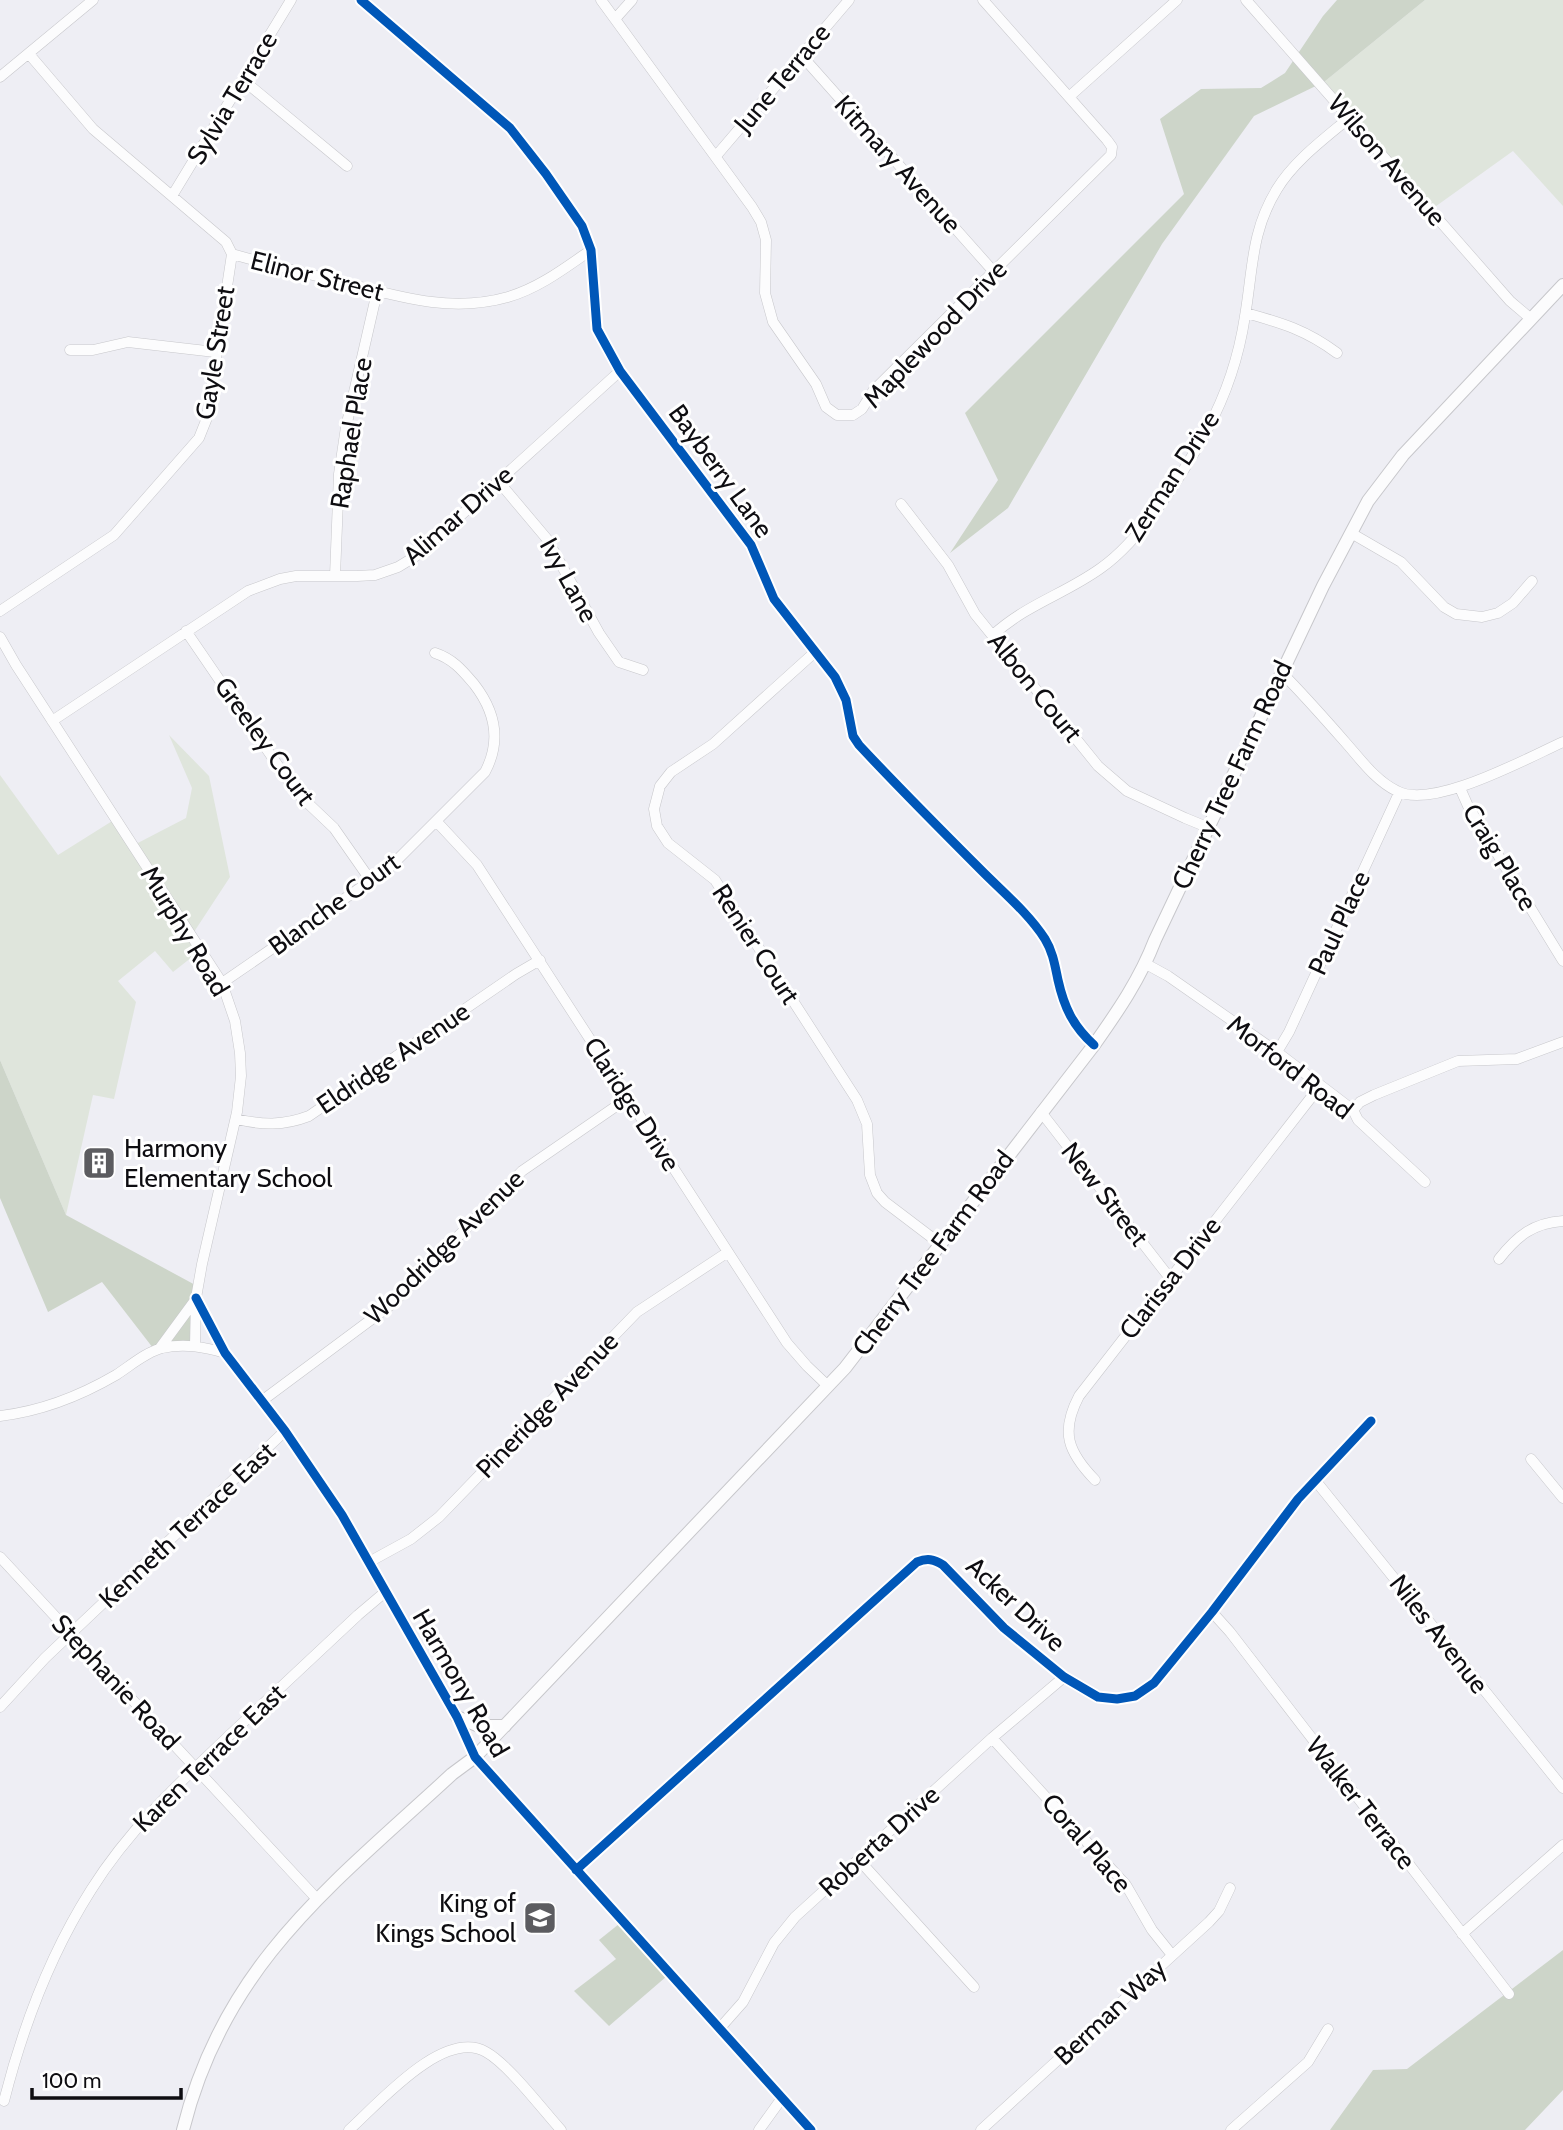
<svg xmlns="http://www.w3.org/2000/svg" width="1563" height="2130" font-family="Cabin,sans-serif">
  <rect width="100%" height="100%" fill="#eeeef4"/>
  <!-- green -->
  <path fill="#dfe5dc" d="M1425,0h138v206l-50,-55 -81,58 -108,-127z
    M169,735l40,41 21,101 -38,58 9,15 -28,22 -18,-21 -37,30 18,21 -22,97 -21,-4 -27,120 -66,-155v-285l58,80 59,-37 17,27 52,-27 6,-30z"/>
  <!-- forest -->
  <path fill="#cdd5c9" d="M1337,0h88l-101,82 -70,34 -92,128 -154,264 -58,45 48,-73 -33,-67 219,-219 -24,-75 41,-30 60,-1 24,-15 38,-57z
    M0,1060l66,155 133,72 -4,55 -42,6 -51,-66 -54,30 -48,-114z
    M619,1924l48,52 -58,50 -35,-35 42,-32 -17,-19z
    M1563,1950v140l-38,40h-195l43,-60 34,-1z"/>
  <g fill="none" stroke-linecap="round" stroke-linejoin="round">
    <defs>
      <path id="minor" d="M361,0l149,128 36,46 36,52 9,24 6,79 23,42 131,174 23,54 61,78 11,23 7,36 6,9c40,43 82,85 124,127 21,21 46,42 62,67 8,13 10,27 13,41 6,27 15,46 36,65
        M601,0l151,207 9,15 5,18 -1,53 8,29 43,62 10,23 11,8h16l9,-6 11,-18 238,-236 1,-8 -5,-7 -124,-140
        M1246,0l264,301 20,17
        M615,19l17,-19
        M29,54l64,75 133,113 6,12c38,11 76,20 114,29 54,14 106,30 162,14 31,-9 57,-29 83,-47
        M802,56l192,216
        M0,77l93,-77
        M243,80l104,86
        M1070,96l107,-96
        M716,156l133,-156
        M172,196l119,-196
        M1246,313c36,10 60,17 91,40
        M70,350h23l35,-8 87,10
        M499,482l48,57 52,94 20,29 24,8
        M901,504l47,61 27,49 123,152 29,25 58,27 22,9
        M1351,533l50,29 43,45 12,7 26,3 16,-4 15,-10 19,-22
        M335,576l4,-102 7,-47 31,-135
        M0,611l114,-76 85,-97 8,-20 25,-164
        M186,631l110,161 38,36 37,53
        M993,635c34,-31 72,-41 108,-67 40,-28 82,-94 106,-138 19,-35 32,-74 38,-114 8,-47 6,-85 32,-127 17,-28 47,-50 72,-71
        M0,637l16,28 206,318 13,38 5,32 1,23 -4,36 -35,152 -6,34 -1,47
        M815,652l-102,92 -42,28 -11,14 -6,23 3,17 11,17 47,37 142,220 10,24 3,51 7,18 8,9 54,41
        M1281,672c23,23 44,47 65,71 15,17 30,38 51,48 36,19 130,-33 166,-49
        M52,721l196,-130 32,-12 16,-3h61l18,-1 23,-8 18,-11 204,-185
        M1460,788l8,18 95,155
        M437,822l40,43 310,478 20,23 21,20
        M1146,964l22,12 109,76 76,58 5,10 67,62
        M222,983l167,-115 96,-96c17,-32 10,-61 -11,-88 -12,-14 -21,-25 -39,-31
        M1277,1052l12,-20 110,-239
        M1353,1110l7,-8 14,-7 84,-34 59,-2 46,-17
        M1041,1112l128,165
        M236,1119c26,6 47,7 73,-3l207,-142 24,-14
        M1499,1259c18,-23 34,-36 64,-38
        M196,1298l29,55 60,78 57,84 115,202 18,40 336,373
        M160,1348l36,-49
        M263,1400l129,-96 130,-133 106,-73
        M0,1416c42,-5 80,-20 116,-41 14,-9 30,-23 46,-27 23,-5 42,-1 63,5
        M1531,1459l32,39
        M1095,1480c-27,-28 -35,-48 -16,-84l241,-310
        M1315,1480l248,308
        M0,1557l317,342
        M369,1562l42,-23 28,-22 198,-205 91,-60
        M1212,1612l18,20 279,362
        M0,1707l45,-49 240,-227
        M992,1738l134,147 26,45 20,25
        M859,1860l115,127
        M576,1870l341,-308c10,-4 17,-3 26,3l61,63 60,49 34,20 19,2 18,-3 19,-13 58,-71 86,-113 73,-78
        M1462,1934l101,-89
        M720,2028l23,-26 31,-59 21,-26 197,-179 72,-61
        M4,2101c19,-75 45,-145 87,-211 38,-61 90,-109 142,-158 42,-39 83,-78 125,-117l26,-22
        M349,2130c30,-27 95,-102 137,-78 22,12 56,57 75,78
        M759,2130l23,-32
        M981,2130l228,-208 10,-11 11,-23
        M1231,2130l77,-68 20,-33"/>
      <path id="major" d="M457,1717l22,9h26
        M183,2130c41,-166 150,-246 269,-356l23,-17 370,-389 249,-323c24,-34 46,-66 61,-105l168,-354 45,-85 35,-46 160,-170"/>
    </defs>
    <!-- minor casing -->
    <use href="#minor" stroke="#c7c7cb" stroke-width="11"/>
    <!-- major casing -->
    <use href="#major" stroke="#c7c7cb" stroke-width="14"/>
    <!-- minor -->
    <use href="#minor" stroke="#fcfcfd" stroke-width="10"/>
    <!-- major -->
    <use href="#major" stroke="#fcfcfd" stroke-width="12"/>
    <defs>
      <path id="cycleway" d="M361,0l149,128 36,46 36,52 9,24 6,79 23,42 131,174 23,54 61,78 11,23 7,36 6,9c40,43 82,85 124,127 21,21 46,42 62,67 8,13 10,27 13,41 6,27 15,46 36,65
        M196,1298l29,55 60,78 57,84 115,202 18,40 336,373
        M576,1870l341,-308c10,-4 17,-3 26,3l61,63 60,49 34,20 19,2 18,-3 19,-13 58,-71 86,-113 73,-78"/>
    </defs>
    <!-- cycleway casing -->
    <use href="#cycleway" stroke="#fff" stroke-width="13"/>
    <!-- cycleway -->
    <use href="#cycleway" stroke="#0057b8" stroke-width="9"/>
  </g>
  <!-- icons -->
  <defs>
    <symbol id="building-square" viewBox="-11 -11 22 22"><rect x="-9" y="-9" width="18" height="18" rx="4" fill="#5c5c60" stroke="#fff"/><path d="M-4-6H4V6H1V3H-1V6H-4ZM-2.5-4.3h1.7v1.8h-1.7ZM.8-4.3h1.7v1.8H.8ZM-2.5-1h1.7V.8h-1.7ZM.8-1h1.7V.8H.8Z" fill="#fff"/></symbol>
    <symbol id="school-square" viewBox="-11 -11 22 22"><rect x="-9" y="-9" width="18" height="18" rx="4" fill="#5c5c60" stroke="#fff"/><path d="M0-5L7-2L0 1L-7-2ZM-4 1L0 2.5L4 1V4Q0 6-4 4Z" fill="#fff"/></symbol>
  </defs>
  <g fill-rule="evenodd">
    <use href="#building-square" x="80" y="1144" width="38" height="38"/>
    <use href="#school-square" x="521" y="1899" width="38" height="38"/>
  </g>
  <g text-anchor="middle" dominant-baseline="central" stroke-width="6" stroke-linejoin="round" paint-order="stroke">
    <!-- street labels -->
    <g font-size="26" fill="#0e0d11" stroke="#fff">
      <text transform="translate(782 78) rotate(-50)">June Terrace</text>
      <text transform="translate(232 98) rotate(-59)">Sylvia Terrace</text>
      <text transform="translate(1387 160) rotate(49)">Wilson Avenue</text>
      <text transform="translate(898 164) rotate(48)">Kitmary Avenue</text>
      <text transform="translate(317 276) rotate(14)">Elinor Street</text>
      <text transform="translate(935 334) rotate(-46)">Maplewood Drive</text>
      <text transform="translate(215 353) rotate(-81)">Gayle Street</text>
      <text transform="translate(351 433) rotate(-81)">Raphael Place</text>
      <text transform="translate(721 471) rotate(54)">Bayberry Lane</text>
      <text transform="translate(1172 476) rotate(-57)">Zerman Drive</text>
      <text transform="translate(458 515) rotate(-41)">Alimar Drive</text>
      <text transform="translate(569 580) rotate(61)">Ivy Lane</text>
      <text transform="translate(1035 687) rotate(51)">Albon Court</text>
      <text transform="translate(265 741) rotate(54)">Greeley Court</text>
      <text transform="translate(1232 775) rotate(-65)">Cherry Tree Farm Road</text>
      <text transform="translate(1500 857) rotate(59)">Craig Place</text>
      <text transform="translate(334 904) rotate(-36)">Blanche Court</text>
      <text transform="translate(1339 923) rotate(-65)">Paul Place</text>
      <text transform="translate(185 931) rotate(59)">Murphy Road</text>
      <text transform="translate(756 944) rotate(57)">Renier Court</text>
      <text transform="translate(393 1058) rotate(-34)">Eldridge Avenue</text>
      <text transform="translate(1290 1067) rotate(38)">Morford Road</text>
      <text transform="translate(632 1104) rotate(57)">Claridge Drive</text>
      <text transform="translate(1105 1194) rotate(52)">New Street</text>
      <text transform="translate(444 1247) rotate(-44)">Woodridge Avenue</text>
      <text transform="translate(933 1253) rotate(-53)">Cherry Tree Farm Road</text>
      <text transform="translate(1170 1278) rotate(-52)">Clarissa Drive</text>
      <text transform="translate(547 1405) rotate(-46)">Pineridge Avenue</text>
      <text transform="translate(187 1525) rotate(-43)">Kenneth Terrace East</text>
      <text transform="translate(1016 1604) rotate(43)">Acker Drive</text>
      <text transform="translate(1439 1634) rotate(52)">Niles Avenue</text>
      <text transform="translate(116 1682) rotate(47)">Stephanie Road</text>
      <text transform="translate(461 1683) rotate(60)">Harmony Road</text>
      <text transform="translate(209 1758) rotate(-44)">Karen Terrace East</text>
      <text transform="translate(1361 1803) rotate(52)">Walker Terrace</text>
      <text transform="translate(879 1841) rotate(-42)">Roberta Drive</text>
      <text transform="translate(1087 1843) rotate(49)">Coral Place</text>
      <text transform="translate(1110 2012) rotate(-43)">Berman Way</text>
    </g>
    <!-- poi labels -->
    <g font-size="26" fill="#0e0d11" stroke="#fff" text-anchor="start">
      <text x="124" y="1148">Harmony<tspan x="124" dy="30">Elementary School</tspan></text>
      <text x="516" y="1903" text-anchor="end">King of<tspan x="516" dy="30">Kings School</tspan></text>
    </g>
  </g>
  <!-- scale -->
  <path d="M32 2088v10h149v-10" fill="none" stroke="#0e0d11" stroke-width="3.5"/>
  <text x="42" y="2088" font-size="21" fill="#0e0d11" stroke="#ffffff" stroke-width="5" paint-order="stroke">100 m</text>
</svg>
